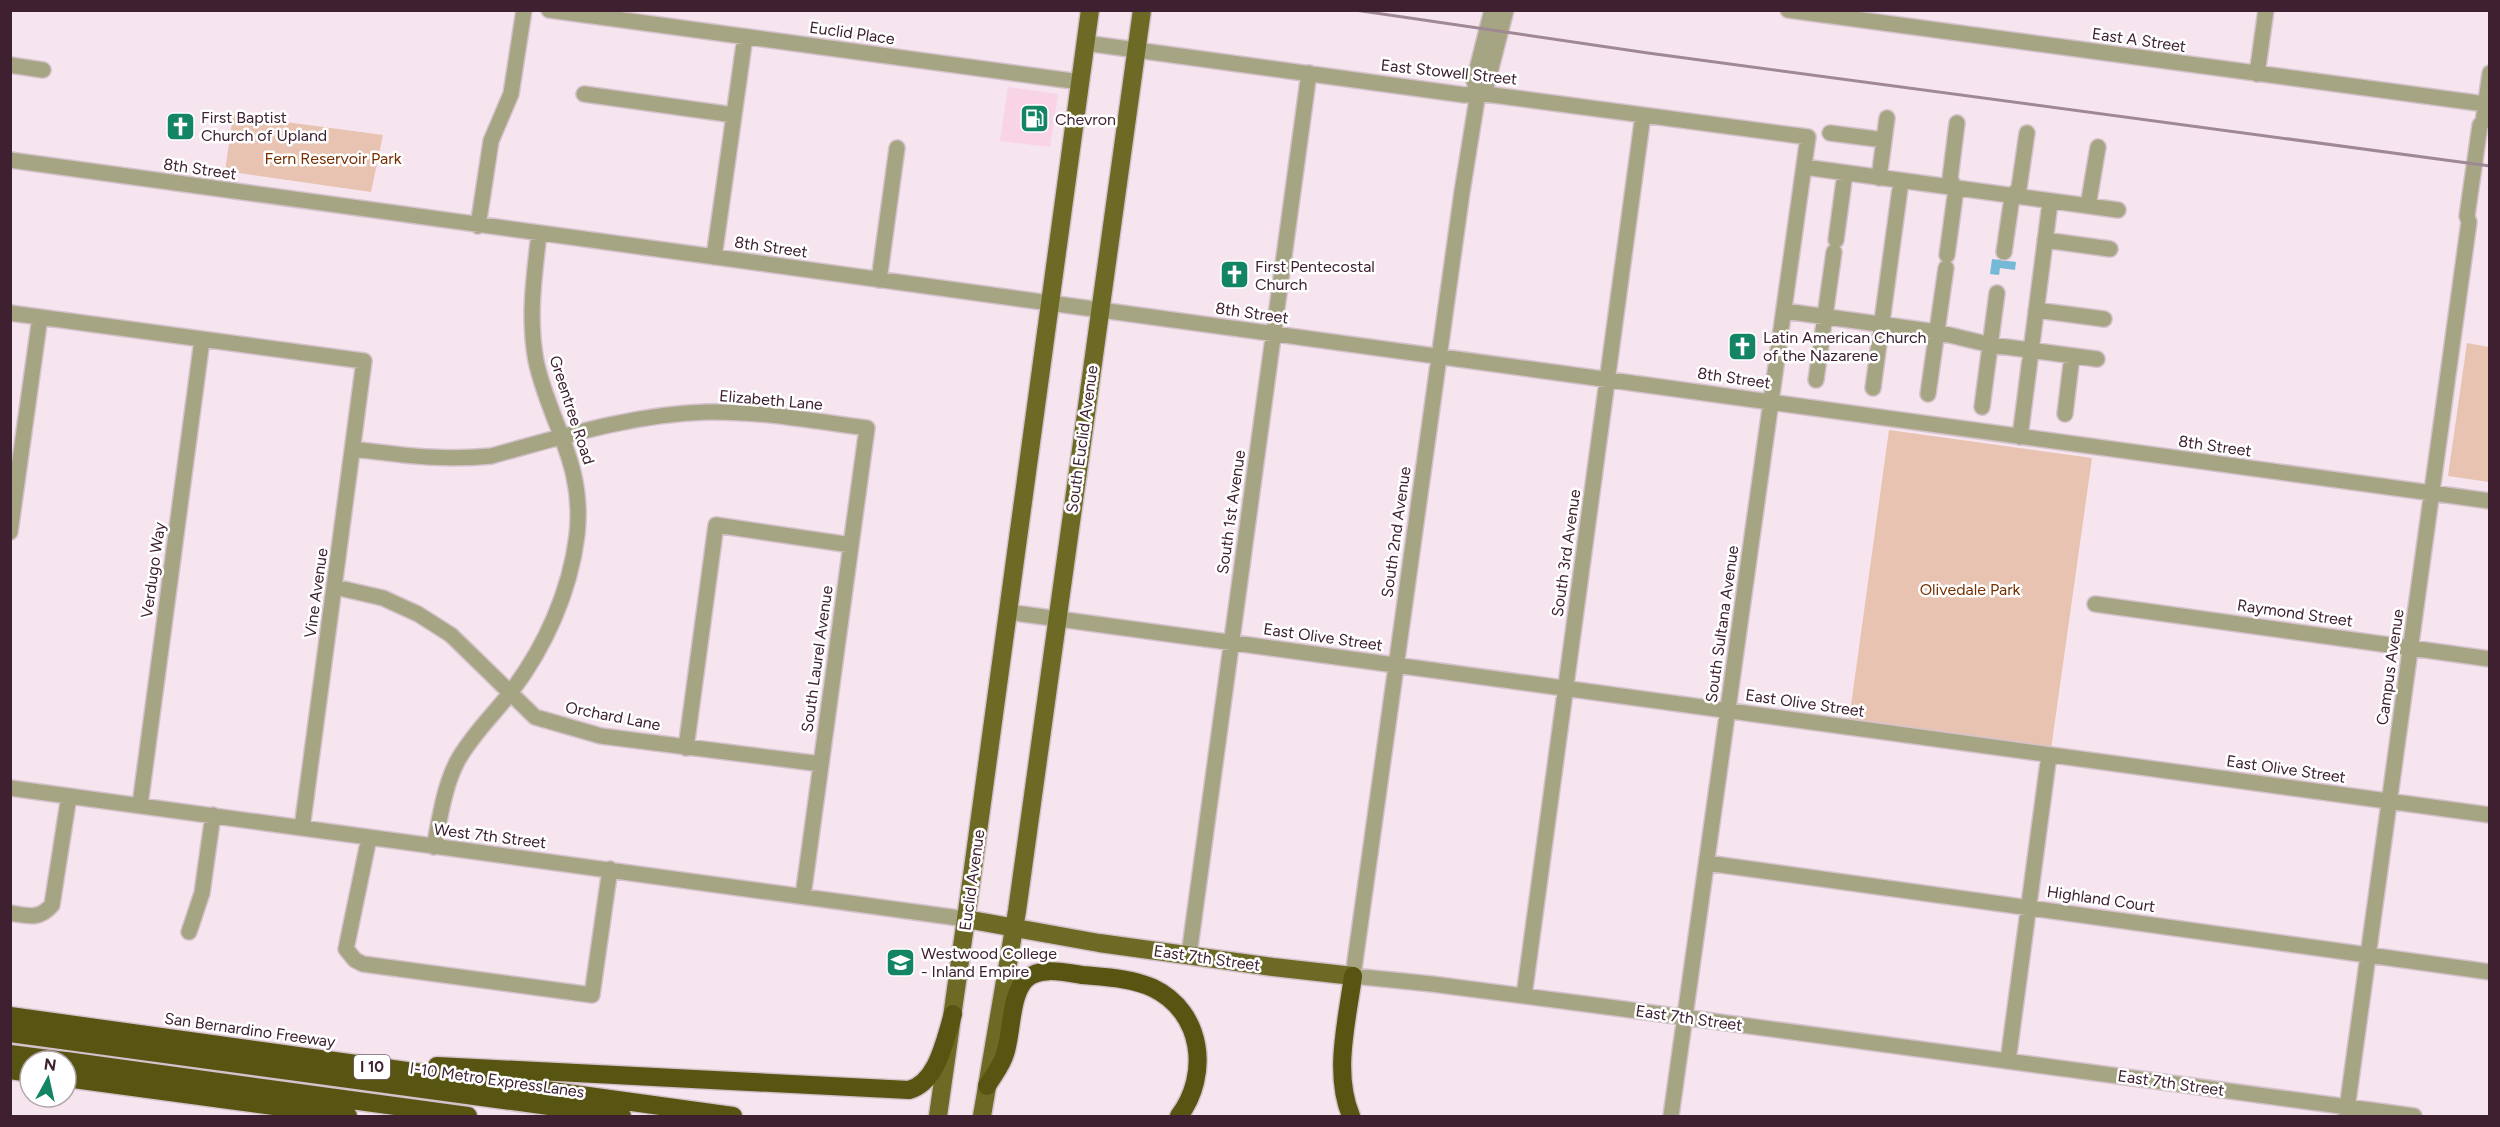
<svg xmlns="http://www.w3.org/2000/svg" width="2500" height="1127" font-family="Figtree,sans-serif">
  <rect width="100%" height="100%" fill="#f6e5ee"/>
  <!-- built -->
  <path fill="#f8d4e6" d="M1008,87l50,7 -8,53 -50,-6z"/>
  <!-- green -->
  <path fill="#e8c3b1" d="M233,115l150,20 -12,57 -146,-21z
    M2467,343l22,4v135l-41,-6z
    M1889,430l203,28 -41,291 -202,-29z"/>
  <!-- water -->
  <path fill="#74b9d6" d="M1992,259l24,3 -1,8 -15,-2 -1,7 -9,-1z"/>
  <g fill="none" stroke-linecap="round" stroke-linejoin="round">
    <defs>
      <path id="minor" d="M549,10l531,72
        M1492,10l-18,71 4,12 -16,99 -109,784 79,8 169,22 813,110
        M1788,10l697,94
        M1085,43l380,52 13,-2 330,44 -137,979
        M10,65l33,5
        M2257,74l9,-64
        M1478,93l9,-9 19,-74
        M584,94l150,21
        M1830,133l54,7
        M10,160l2480,341
        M1804,167l314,43
        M1879,178l8,-60
        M2088,206l10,-59
        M478,226l13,-85 20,-47 13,-84
        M1836,240l9,-67
        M2045,240l65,9
        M2004,252l8,-55 7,-9 8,-55
        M1947,255l9,-66 -6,-10 7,-56
        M714,257l31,-220
        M879,280l18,-132
        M2036,310l68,9
        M1784,311l153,21 54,13 106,14
        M10,313l354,48 -62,467
        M1816,380l18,-128
        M1873,388l28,-207
        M1928,394l18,-126
        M1982,407l15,-114
        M2065,414l7,-58
        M2020,437l30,-234
        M353,449c49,6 88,12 138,7 70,-19 142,-42 216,-44 53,-1 107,9 160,16l-64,468
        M10,532l30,-215
        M335,587l48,11 35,16 33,21 84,82 66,19 220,28
        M2095,604l395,55
        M1008,612l1482,203
        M686,748l30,-223 135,20
        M10,788l956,131
        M140,805l62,-465
        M369,838l-23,111 9,11 8,4 229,31 18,-126
        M434,847c6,-29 10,-61 24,-87 14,-25 35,-45 53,-68 34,-45 59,-100 66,-157 8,-72 -27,-110 -41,-174 -8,-43 -2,-84 3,-127
        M1707,863l783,109
        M10,913c18,3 29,7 42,-8l17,-109
        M189,932l13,-39 11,-78
        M1189,955l120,-882
        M1524,996l119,-881
        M2008,1061l41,-306
        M2346,1116l123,-894 -2,-6 13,-91 3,-3 7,-49"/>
      <path id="major" d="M966,919l133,24 174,24 80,9
        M938,1116c54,-368 98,-737 152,-1106
        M982,1116l35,-205 125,-901"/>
      <path id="highway" d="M10,1016l723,100
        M10,1033l612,83
        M10,1054l55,7
        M66,1061l402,55
        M437,1066l472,24c29,-8 36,-51 44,-76
        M10,1070l20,3
        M66,1078l282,38
        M987,1086c6,-10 15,-21 18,-32 7,-20 5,-58 20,-74 13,-14 39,-8 57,-5 22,2 50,3 71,13 50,24 57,87 26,128
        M1351,1116c-18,-43 -4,-94 2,-140"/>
    </defs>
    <!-- minor casing -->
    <use href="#minor" stroke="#d5c2cc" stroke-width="18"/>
    <!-- major casing -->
    <use href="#major" stroke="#d5c2cc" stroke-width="21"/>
    <!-- highway casing -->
    <use href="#highway" stroke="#d5c2cc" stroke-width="21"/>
    <!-- minor -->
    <use href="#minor" stroke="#a6a583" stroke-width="15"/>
    <!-- major -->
    <use href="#major" stroke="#6d6a25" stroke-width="18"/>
    <!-- highway -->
    <use href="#highway" stroke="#585512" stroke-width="18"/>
    <!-- rail -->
    <path stroke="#9f8894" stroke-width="3" d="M1355,10l293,43 842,113"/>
  </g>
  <!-- icons -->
  <defs>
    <symbol id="fuel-square" viewBox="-11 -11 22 22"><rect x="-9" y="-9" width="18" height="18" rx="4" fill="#148564" stroke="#fff"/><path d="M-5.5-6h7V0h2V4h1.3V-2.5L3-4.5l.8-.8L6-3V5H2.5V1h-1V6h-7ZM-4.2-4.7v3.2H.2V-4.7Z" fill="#fff"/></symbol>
    <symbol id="church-square" viewBox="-11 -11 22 22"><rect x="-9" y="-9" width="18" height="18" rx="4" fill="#148564" stroke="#fff"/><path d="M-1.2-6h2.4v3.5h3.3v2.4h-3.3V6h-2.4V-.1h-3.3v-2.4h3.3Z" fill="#fff"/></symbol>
    <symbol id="school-square" viewBox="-11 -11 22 22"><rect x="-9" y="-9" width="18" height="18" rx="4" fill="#148564" stroke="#fff"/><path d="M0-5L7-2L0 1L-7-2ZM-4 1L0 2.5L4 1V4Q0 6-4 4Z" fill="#fff"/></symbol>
  </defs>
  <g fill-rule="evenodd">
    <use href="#fuel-square" x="1018" y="102" width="33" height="33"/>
    <use href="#church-square" x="164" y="110" width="33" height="33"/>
    <use href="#church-square" x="1218" y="258" width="33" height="33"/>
    <use href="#church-square" x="1726" y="330" width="33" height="33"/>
    <use href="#school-square" x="884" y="946" width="33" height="33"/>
  </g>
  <g text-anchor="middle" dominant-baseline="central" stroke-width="5" stroke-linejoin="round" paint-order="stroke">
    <!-- shield labels -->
    <rect fill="#fff" stroke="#78636e" stroke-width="1.5" x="354" y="1055" width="36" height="24" rx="4.5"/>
    <g font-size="15" font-weight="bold" fill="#3e2030">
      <text x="372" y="1067">I 10</text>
    </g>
    <!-- street labels -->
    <g font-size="16" fill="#3e2030" stroke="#fff">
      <text transform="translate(852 33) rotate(8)">Euclid Place</text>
      <text transform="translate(2139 40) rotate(8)">East A Street</text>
      <text transform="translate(1449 72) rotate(6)">East Stowell Street</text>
      <text transform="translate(200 169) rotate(8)">8th Street</text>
      <text transform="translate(771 247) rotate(8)">8th Street</text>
      <text transform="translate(1252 313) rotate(8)">8th Street</text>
      <text transform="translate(1734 378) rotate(8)">8th Street</text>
      <text transform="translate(771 400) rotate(5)">Elizabeth Lane</text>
      <text transform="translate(572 410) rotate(72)">Greentree Road</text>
      <text transform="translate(1082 439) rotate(-82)">South Euclid Avenue</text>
      <text transform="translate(2215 446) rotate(8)">8th Street</text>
      <text transform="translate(1231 512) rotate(-82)">South 1st Avenue</text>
      <text transform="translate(1396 532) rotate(-82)">South 2nd Avenue</text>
      <text transform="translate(1566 553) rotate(-82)">South 3rd Avenue</text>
      <text transform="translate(153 570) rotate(-82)">Verdugo Way</text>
      <text transform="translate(316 593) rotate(-82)">Vine Avenue</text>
      <text transform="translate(2295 613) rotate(8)">Raymond Street</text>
      <text transform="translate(1722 624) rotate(-82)">South Sultana Avenue</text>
      <text transform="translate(1323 637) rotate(8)">East Olive Street</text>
      <text transform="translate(817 659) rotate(-82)">South Laurel Avenue</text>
      <text transform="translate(2390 667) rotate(-82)">Campus Avenue</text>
      <text transform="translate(1805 703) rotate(8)">East Olive Street</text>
      <text transform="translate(613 716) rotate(11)">Orchard Lane</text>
      <text transform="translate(2286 769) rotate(8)">East Olive Street</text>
      <text transform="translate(490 836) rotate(7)">West 7th Street</text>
      <text transform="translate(972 880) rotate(-82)">Euclid Avenue</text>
      <text transform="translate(2101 899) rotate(8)">Highland Court</text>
      <text transform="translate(1207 958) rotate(8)">East 7th Street</text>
      <text transform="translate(1689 1018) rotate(8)">East 7th Street</text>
      <text transform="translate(250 1030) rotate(8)">San Bernardino Freeway</text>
      <text transform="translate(497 1080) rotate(8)">I-10 Metro ExpressLanes</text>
      <text transform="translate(2171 1083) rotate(8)">East 7th Street</text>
    </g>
    <!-- poi labels -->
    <g font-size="16" fill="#3e2030" stroke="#fff" text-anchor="start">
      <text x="201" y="117">First Baptist<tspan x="201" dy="18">Church of Upland</tspan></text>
      <text x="1055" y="119">Chevron</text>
      <text x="1255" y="266">First Pentecostal<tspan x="1255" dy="18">Church</tspan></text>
      <text x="1763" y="337">Latin American Church<tspan x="1763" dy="18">of the Nazarene</tspan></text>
      <text x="921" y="953">Westwood College<tspan x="921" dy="18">- Inland Empire</tspan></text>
    </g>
    <!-- park labels -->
    <g font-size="16" fill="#763000" stroke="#fff">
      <text x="333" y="158">Fern Reservoir Park</text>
      <text x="1970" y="589">Olivedale Park</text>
    </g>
  </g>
  <!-- border -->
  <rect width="2500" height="1127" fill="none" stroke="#3e2030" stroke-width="24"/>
  <!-- north arrow -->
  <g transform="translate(48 1079) rotate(8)"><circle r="28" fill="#ffffff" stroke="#b2a6ac" stroke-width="1.5"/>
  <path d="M0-4.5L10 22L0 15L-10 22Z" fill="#148564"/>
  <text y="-9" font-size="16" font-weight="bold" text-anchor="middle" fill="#3e2030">N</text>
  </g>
</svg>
